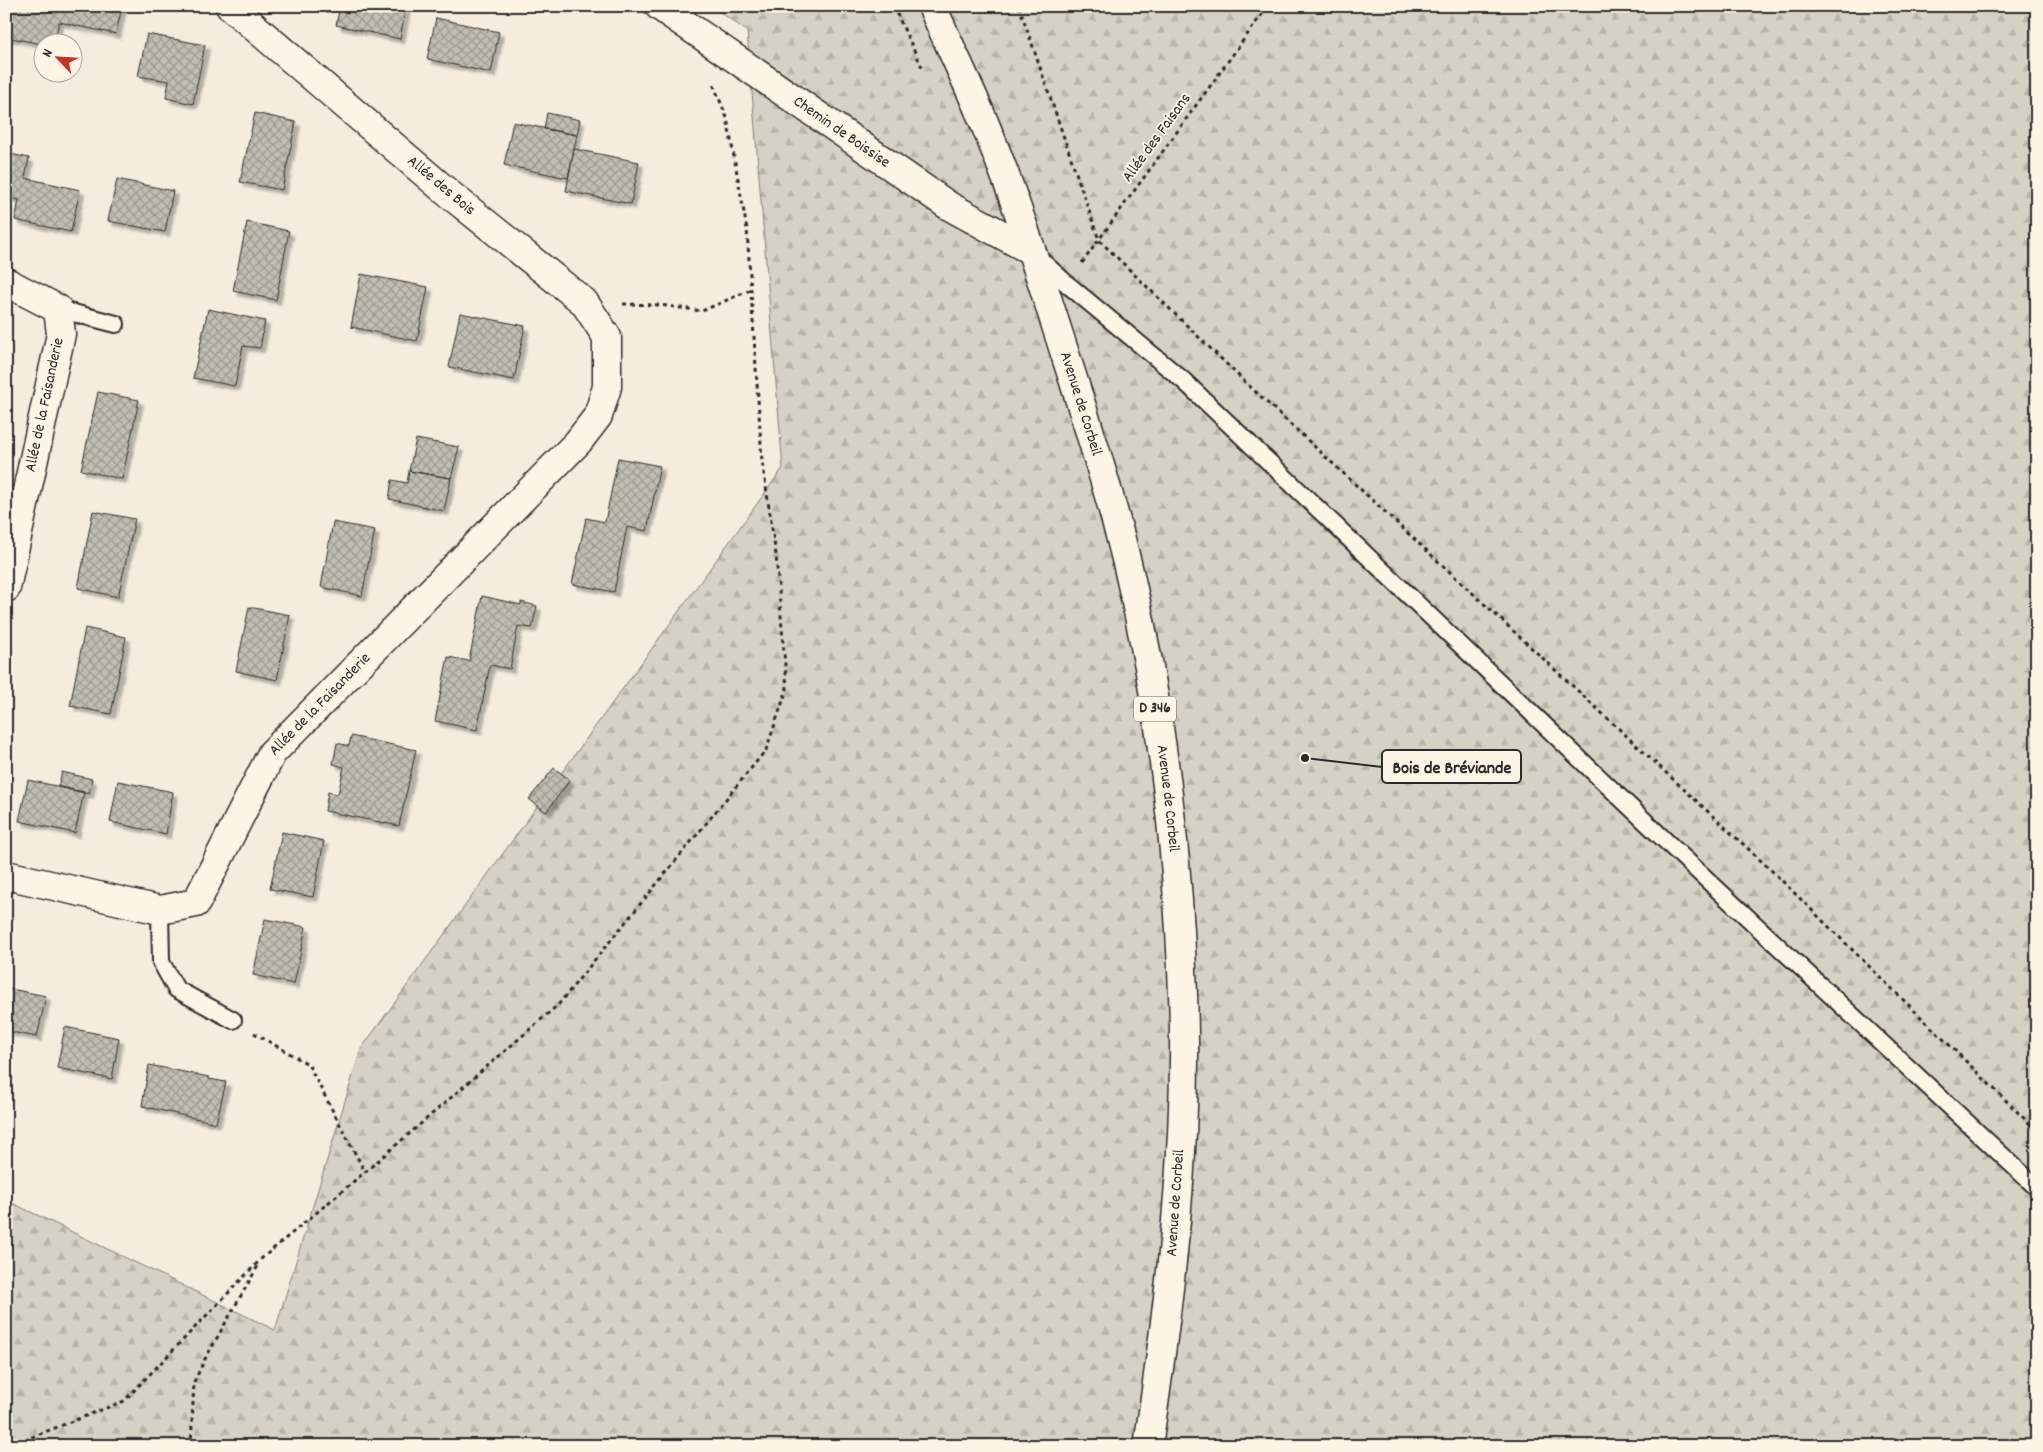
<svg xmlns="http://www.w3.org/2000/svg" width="2043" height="1452" font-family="Dekko,sans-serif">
  <defs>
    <pattern id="forest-firs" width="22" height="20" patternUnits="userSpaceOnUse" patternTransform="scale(1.25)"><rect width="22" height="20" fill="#d6d1c4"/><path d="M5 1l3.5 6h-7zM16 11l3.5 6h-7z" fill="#b8b4a9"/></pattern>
    <pattern id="building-cross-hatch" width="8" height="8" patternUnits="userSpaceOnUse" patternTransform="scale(1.25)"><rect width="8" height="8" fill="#c2bdb1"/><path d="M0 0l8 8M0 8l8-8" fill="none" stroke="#9e9a90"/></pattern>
    <filter id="shadow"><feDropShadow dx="4.5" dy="4.5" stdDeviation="1" flood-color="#0004"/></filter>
  </defs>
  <rect width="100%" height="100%" fill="#f4edde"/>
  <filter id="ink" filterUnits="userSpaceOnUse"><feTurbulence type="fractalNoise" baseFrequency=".02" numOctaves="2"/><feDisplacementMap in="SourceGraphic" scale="10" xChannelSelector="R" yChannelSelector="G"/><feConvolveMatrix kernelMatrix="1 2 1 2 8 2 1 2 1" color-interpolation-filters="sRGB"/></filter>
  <g filter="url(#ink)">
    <!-- forest -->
    <path fill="url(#forest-firs)" stroke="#807e78" d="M711,6h1326v1440h-2031v-246l269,130 86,-281 422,-581 -36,-437z"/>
    <!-- building -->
    <path fill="url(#building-cross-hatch)" stroke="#2b2b2b" filter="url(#shadow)" d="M6,6h116l-6,28 -57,-12 -5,20h-12v2l-36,-7z
      M340,6h66l-6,33 -64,-14z
      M436,18l63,14 -8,41 -64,-14z
      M147,34l58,11 -12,59 -27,-6 3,-17 -31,-5z
      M255,113l41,9 -14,68 -42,-8z
      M547,113l33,7 -3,15 -33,-6z
      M513,122l64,13 -9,43 -64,-13z
      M574,149l65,13 -8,42 -65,-13z
      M6,153l23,5 -4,20 55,12 -9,42 -56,-12 4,-20 -13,-3z
      M117,179l56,12 -8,41 -57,-11z
      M247,222l42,9 -13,69 -43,-9z
      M361,274l67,13 -11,54 -66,-14z
      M208,309l57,12 -5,27 -17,-2 -8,40 -42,-8z
      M460,313l65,13 -11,54 -65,-13z
      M98,392l41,8 -17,79 -41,-9z
      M416,439l43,8 -8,31 -42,-7z
      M618,458l42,8 -13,65 -20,-4 -13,65 -42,-8 14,-66 19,4z
      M409,471l42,7 -7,33 -55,-12 3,-19 15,3z
      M93,511l42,8 -17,78 -40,-9z
      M333,522l42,8 -13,66 -41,-9z
      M482,596l39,9v-3l16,4 -5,22 -14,-2 -8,43 -20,-4 -13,65 -42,-9 13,-64 21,4z
      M249,607l41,8 -13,65 -41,-9z
      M85,628l41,9 -15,77 -41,-8z
      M351,736l65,14 -17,76 -74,-15 3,-19 10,2 6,-27 -11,-3 4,-21 12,3z
      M554,768l16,12 -24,32 -17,-13z
      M62,772l30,7 -3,15 -31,-7z
      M28,780l56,12 -9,41 -56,-12z
      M118,781l55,11 -7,42 -56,-12z
      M282,832l42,9 -11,56 -43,-8z
      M265,919l41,8 -12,57 -41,-9z
      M6,988l40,8 -9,41 -31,-6z
      M65,1027l54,11 -7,41 -55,-11z
      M149,1065l60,12v2l17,3 -10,41 -74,-17z"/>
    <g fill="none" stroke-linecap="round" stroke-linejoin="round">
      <defs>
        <path id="service" d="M1036,256l31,28 117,97 488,466 365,341
          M58,309l58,15
          M160,910l1,52 15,27 57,31"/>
        <g id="minor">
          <path id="s1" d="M659,6l290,200 81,44"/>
          <path d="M6,282l52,27 3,25 -55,254"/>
          <path id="s2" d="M6,875l154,35 36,-7 76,-150 306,-311 20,-26 9,-29v-50l-23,-35 -136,-109 -218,-187"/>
        </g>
        <g id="primary">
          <path id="s3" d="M932,6c14,32 29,63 43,95 37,84 64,172 92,259 22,69 44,137 61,207 33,137 50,286 55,427 6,151 -13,303 -35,452"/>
        </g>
      </defs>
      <!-- service casing -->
      <use href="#service" stroke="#2b2b2b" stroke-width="20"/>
      <!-- minor casing -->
      <use href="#minor" stroke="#2b2b2b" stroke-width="31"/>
      <!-- primary casing -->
      <use href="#primary" stroke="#2b2b2b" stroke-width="31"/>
      <!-- path -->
      <path stroke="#2b2b2b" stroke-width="3" stroke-dasharray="4 4" stroke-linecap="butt" d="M893,6l30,63
        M1019,6l80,234 147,143 525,487 266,261
        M1082,263l186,-257
        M623,304l37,1 42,6 48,-21
        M254,1033l54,31 57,108
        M9,1446l115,-45 137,-142 104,-87 193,-167 208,-255 21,-61 -11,-134 -14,-95 -15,-231 -20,-111 -15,-37
        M191,1446l3,-64 11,-23 54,-95"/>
      <!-- service -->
      <use href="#service" stroke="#fcf5e5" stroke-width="16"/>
      <!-- minor -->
      <use href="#minor" stroke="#fcf5e5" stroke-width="28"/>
      <!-- primary -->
      <use href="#primary" stroke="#fcf5e5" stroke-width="28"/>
    </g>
  </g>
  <g text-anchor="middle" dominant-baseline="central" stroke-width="4" stroke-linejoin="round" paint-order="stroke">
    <!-- shield labels -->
    <rect fill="#fcf5e5" stroke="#6a6863" stroke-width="1" x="1134" y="696.5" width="42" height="25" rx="4"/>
    <g font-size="15" font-weight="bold" fill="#2b2b2b">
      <text x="1155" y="709">D 346</text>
    </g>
    <!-- street labels -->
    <g font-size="16" fill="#2b2b2b" stroke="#fcf5e5">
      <text stroke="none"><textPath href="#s1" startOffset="222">Chemin de Boissise</textPath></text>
      <text transform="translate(1157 138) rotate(-54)">Allée des Faisans</text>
      <text transform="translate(441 186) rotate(40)">Allée des Bois</text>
      <text stroke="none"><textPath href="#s3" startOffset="425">Avenue de Corbeil</textPath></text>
      <text transform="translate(45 405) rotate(-78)">Allée de la Faisanderie</text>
      <text stroke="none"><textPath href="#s2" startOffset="431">Allée de la Faisanderie</textPath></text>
      <text stroke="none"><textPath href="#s3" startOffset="830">Avenue de Corbeil</textPath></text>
      <text transform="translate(1176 1203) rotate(-86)">Avenue de Corbeil</text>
    </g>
  </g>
  <!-- callouts -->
  <path fill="none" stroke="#2b2b2b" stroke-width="2" d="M1305 758L1382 767"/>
  <circle fill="#2b2b2b" stroke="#fcf5e5" stroke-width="2" cx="1305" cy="758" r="5"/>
  <rect fill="#fcf5e5" stroke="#2b2b2b" stroke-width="2" x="1382" y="750" width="139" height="33" rx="5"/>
  <g font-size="18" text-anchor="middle" font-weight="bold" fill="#2b2b2b">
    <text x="1452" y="773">Bois de Bréviande</text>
  </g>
  <!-- margin -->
  <rect width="2043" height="1452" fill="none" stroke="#fcf5e5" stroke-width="25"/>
  <rect x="12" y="12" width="2018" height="1427" fill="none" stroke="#2b2b2b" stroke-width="2" filter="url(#ink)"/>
  <!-- north arrow -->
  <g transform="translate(58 58) rotate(295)"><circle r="24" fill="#fcf5e5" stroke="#a8a49b"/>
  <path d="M0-4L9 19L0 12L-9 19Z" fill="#c8321e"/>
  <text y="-8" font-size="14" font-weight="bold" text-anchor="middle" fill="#2b2b2b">N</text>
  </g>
</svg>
